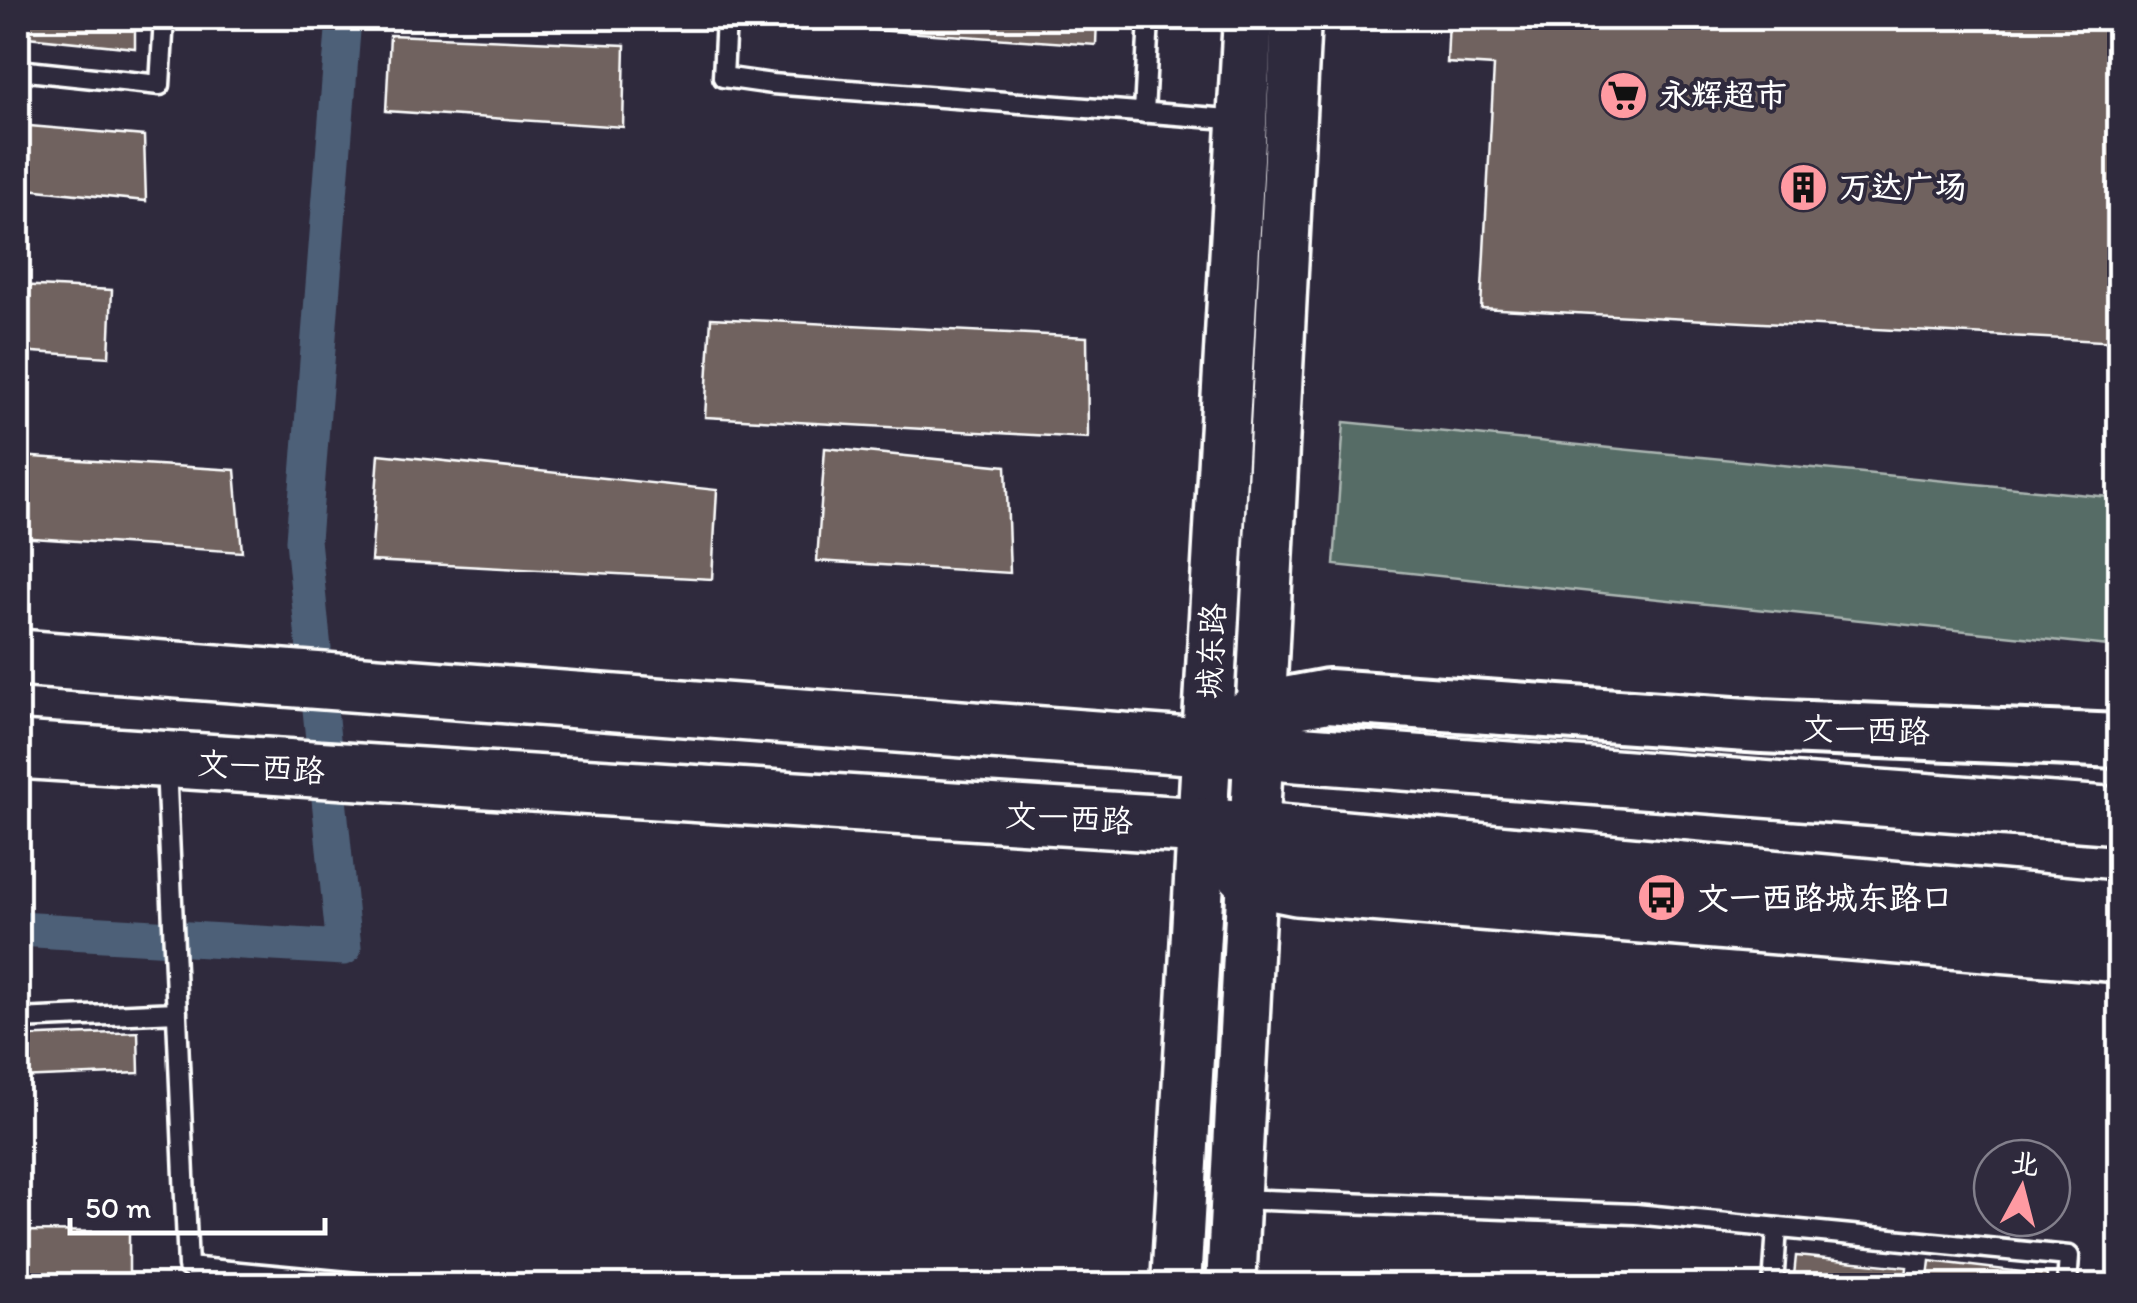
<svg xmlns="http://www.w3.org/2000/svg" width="2137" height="1303" font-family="Itim,'LXGW WenKai TC',sans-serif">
  <rect width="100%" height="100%" fill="#2f2a3d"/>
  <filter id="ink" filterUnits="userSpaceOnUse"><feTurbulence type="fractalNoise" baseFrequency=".01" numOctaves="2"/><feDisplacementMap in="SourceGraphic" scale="20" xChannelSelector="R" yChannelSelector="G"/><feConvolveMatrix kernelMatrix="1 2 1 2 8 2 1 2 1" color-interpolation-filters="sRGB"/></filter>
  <g filter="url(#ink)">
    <!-- green -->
    <path fill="#576c66" stroke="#abb6b2" stroke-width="2.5" d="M1344,422l775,76v149l-785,-82z"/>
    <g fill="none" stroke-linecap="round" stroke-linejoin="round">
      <!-- canal -->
      <path stroke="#4d6078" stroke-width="35" d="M18,929l326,19 -41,-408 41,-522"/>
    </g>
    <!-- building -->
    <path fill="#6f625e" stroke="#fff" stroke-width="2.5" d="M18,18h117v30l-117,-12z
      M744,18h353l-1,27 -352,-24z
      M1449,18h671v324l-639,-34 13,-242 -47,-3z
      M390,35l235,10 -2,82 -237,-16z
      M18,125l126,11 2,65 -128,-13z
      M18,285l94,5 -3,67 -91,-6z
      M711,318l376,19 1,101 -383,-21z
      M825,448l181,18 4,107 -193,-12z
      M379,454l338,36 -5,89 -341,-18z
      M18,456l217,14 7,82 -224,-15z
      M138,1032l1,41 -121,5v-41z
      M18,1231l111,1v47l-111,-1z
      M1796,1256l111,11 -2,19h-112z
      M1930,1261l117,14 -1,11h-119z"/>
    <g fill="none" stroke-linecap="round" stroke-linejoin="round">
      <defs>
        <path id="service" d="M726,18l-3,59 49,7 470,36
          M18,70l142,15 4,-67
          M1144,113l5,-95
          M166,765l22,502 202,19
          M18,1019l159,-7
          M1236,1199l399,15 434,42 -2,30
          M1773,1286l4,-58"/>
        <path id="tertiary" d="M1176,1286l72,-1268
          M1231,1286l65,-1268"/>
        <path id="secondary" d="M1206,746l53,-37 69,-13 434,30 358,15"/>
        <path id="primary" d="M18,658l2102,158
          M18,750l1184,76 918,84"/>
        <path id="trunk" d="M1202,826l49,52 46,9 823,67"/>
      </defs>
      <!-- service casing -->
      <use href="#service" stroke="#fff" stroke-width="25"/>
      <!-- tertiary casing -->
      <use href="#tertiary" stroke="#fff" stroke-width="55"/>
      <!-- secondary casing -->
      <use href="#secondary" stroke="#fff" stroke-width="60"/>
      <!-- primary casing -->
      <use href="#primary" stroke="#fff" stroke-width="62"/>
      <!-- trunk casing -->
      <use href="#trunk" stroke="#fff" stroke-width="62"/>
      <!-- service -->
      <use href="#service" stroke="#2f2a3d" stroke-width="18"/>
      <!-- tertiary -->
      <use href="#tertiary" stroke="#2f2a3d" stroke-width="48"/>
      <!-- secondary -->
      <use href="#secondary" stroke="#2f2a3d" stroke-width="52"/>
      <!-- primary -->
      <use href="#primary" stroke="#2f2a3d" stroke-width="55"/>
      <!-- trunk -->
      <use href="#trunk" stroke="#2f2a3d" stroke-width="55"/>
    </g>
  </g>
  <!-- icons -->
  <defs>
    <symbol id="supermarket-disc" viewBox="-11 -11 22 22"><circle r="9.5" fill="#ff9aa2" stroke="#2f2a3d"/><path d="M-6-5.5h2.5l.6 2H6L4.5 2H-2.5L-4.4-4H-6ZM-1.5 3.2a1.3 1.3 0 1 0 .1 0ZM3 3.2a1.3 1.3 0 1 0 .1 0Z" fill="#111"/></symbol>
    <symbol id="building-disc" viewBox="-11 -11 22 22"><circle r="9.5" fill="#ff9aa2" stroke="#2f2a3d"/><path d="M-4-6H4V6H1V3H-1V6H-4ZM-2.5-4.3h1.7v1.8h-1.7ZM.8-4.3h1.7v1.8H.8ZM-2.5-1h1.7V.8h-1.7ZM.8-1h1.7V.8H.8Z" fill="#111"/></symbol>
    <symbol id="bus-disc" viewBox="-11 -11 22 22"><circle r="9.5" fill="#ff9aa2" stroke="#2f2a3d"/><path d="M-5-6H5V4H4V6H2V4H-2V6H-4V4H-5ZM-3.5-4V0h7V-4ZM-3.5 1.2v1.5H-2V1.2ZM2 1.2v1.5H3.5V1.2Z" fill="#111"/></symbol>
  </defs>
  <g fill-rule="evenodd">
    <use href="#supermarket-disc" x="1596" y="68" width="55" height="55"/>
    <use href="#building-disc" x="1776" y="160" width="55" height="55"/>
    <use href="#bus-disc" x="1634" y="870" width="55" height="55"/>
  </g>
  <g text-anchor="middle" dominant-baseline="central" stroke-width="8" stroke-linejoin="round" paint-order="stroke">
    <!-- poi labels -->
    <g font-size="32" font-weight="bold" fill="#fff" stroke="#2f2a3d" text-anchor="start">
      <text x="1659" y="95">永辉超市</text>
      <text x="1839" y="187">万达广场</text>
      <text x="1697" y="898">文一西路城东路口</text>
    </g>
    <!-- street labels -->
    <g font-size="32" fill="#fff" stroke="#2f2a3d">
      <text transform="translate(1211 651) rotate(-87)">城东路</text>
      <text transform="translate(1866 730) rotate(2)">文一西路</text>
      <text transform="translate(261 767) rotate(4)">文一西路</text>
      <text transform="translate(1069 818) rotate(3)">文一西路</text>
    </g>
  </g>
  <!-- margin -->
  <rect width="2137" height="1303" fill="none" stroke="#2f2a3d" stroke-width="60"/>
  <rect x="30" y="30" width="2077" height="1243" fill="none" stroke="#fff" stroke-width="4" filter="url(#ink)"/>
  <!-- north arrow -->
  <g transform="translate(2022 1188) rotate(7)"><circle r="48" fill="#2f2a3d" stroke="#827f8b" stroke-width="2.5"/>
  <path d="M0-8L18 38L0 25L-18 38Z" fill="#ff9aa2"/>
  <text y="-15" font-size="28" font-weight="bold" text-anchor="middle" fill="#ffffff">北</text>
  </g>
  <!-- scale -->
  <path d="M70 1218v15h255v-15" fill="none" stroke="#ffffff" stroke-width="5"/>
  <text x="85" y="1218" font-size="30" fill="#ffffff" stroke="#2f2a3d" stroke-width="8" paint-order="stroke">50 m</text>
</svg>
